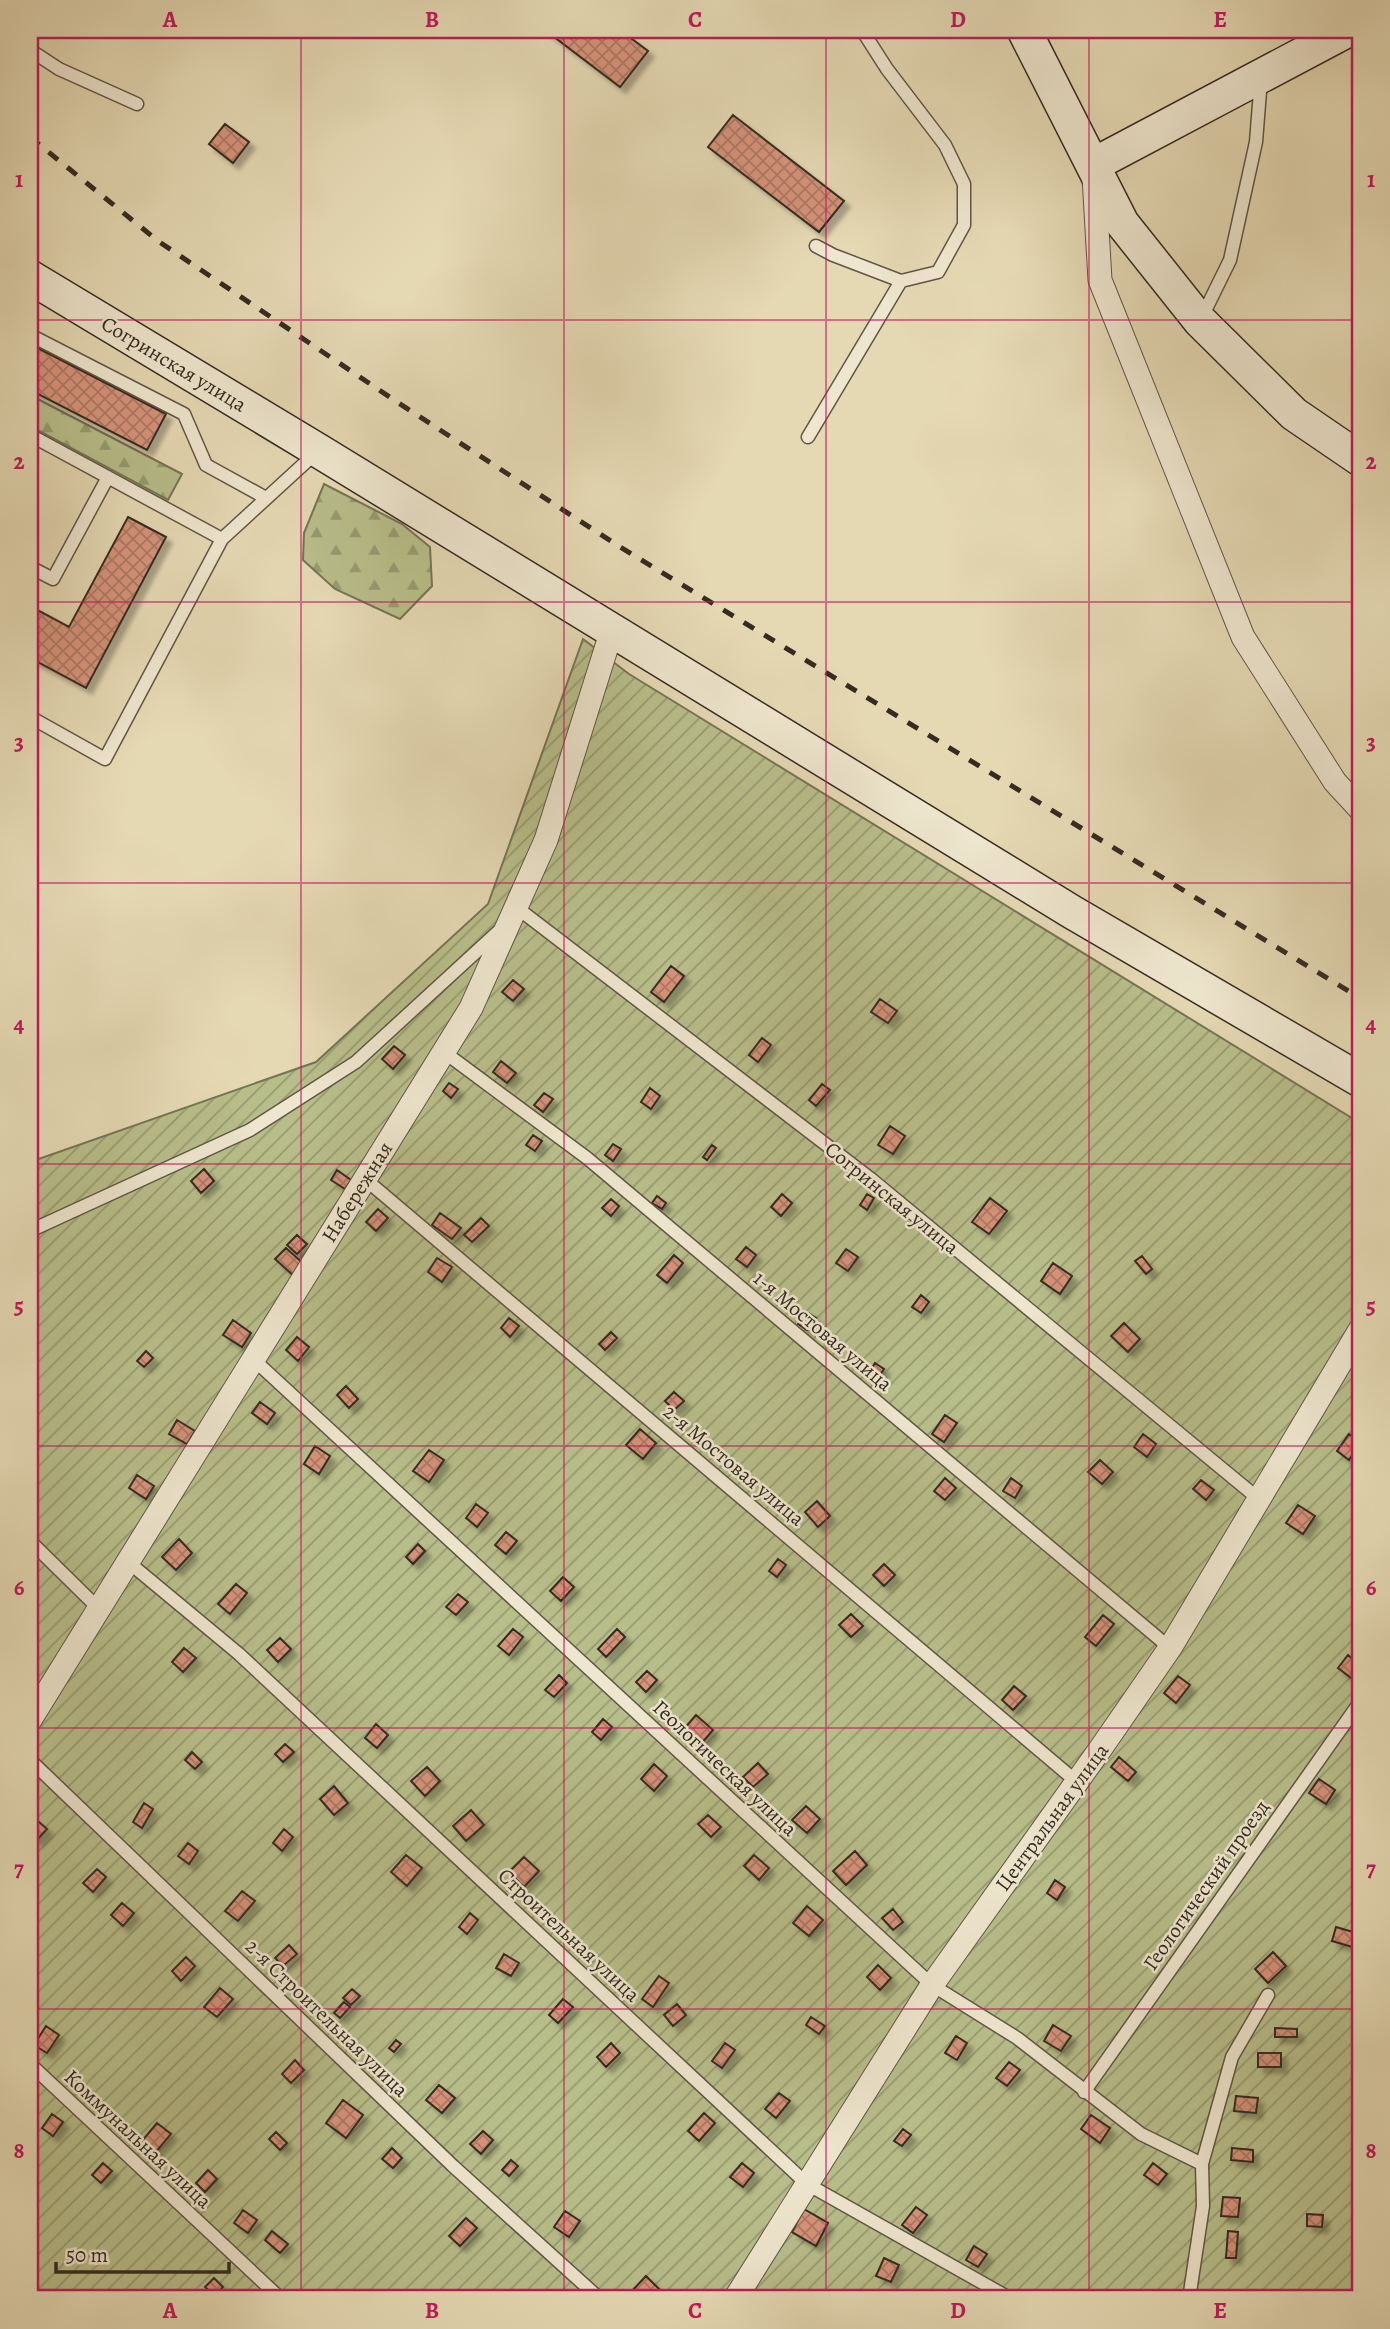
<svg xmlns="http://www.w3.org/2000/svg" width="1390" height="2329" font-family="Alegreya,serif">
  <defs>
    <pattern id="forest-firs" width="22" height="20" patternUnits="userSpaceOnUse" patternTransform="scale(1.75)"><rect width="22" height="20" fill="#b8be8a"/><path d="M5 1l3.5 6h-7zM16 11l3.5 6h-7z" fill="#969b70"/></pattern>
    <pattern id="garden-furrows" width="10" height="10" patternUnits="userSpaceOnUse" patternTransform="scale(1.75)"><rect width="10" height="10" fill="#b8be8a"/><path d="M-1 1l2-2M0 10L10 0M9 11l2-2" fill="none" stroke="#969b70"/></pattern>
    <pattern id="building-cross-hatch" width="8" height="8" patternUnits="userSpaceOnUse" patternTransform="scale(1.75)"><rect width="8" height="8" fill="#d5937a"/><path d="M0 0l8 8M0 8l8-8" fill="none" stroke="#ae7864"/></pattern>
    <filter id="shadow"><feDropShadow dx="6" dy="6" stdDeviation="2" flood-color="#0004"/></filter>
  </defs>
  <rect width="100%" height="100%" fill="#e5d9b4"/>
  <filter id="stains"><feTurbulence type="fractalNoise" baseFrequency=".00286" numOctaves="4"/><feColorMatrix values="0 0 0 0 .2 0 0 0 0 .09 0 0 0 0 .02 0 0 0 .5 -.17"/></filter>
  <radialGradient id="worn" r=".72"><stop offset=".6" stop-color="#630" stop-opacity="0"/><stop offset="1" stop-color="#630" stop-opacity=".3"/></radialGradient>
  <!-- forest -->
  <path fill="url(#forest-firs)" stroke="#767455" stroke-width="2" d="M30,395l152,79 -14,26 -138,-74z
    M324,484l78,40 28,23 2,39 -32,33 -65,-30 -32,-29 1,-27z"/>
  <!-- garden -->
  <path fill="url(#garden-furrows)" stroke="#767455" stroke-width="2" d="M583,639l46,35 731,449v1176h-1330v-1137l286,-100 172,-158z"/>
  <!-- building -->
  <path fill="url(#building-cross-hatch)" stroke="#352b20" stroke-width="2" filter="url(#shadow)" d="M545,30h75l28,21 -28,36z
    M733,115l111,86 -25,31 -111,-85z
    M225,124l24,18 -16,21 -24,-19z
    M30,344l136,70 -19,36 -117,-60z
    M128,517l38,20 -80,151 -56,-30v-52l39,21z
    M671,966l13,10 -20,26 -13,-10z
    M513,980l11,9 -11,12 -11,-9z
    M880,999l17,12 -9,12 -17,-11z
    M762,1038l9,7 -13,17 -9,-7z
    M394,1046l11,9 -12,14 -11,-10z
    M501,1061l15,12 -9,10 -14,-11z
    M449,1083l9,6 -7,9 -8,-7z
    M822,1084l8,6 -14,16 -7,-6z
    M650,1088l10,8 -9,13 -10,-7z
    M544,1093l9,6 -10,13 -9,-7z
    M890,1126l15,10 -12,18 -15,-9z
    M533,1135l9,6 -7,10 -9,-6z
    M613,1144l8,5 -8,12 -8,-6z
    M712,1145l4,3 -9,12 -4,-3z
    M204,1169l10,12 -13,12 -10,-12z
    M337,1170l14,10 -6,9 -14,-9z
    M782,1194l10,9 -11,13 -10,-9z
    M867,1194l7,4 -7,12 -7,-5z
    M657,1196l9,7 -4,6 -10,-6z
    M990,1198l17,13 -18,23 -17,-12z
    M611,1199l8,7 -8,10 -9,-8z
    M378,1209l10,9 -12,13 -10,-9z
    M440,1213l21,15 -9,11 -20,-14z
    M481,1218l8,8 -17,16 -8,-7z
    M297,1235l10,9 -10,10 -10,-9z
    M746,1247l10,8 -9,12 -11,-8z
    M286,1248l20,18 -10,12 -21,-19z
    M846,1249l12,8 -10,14 -12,-8z
    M674,1255l9,8 -16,20 -10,-8z
    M1142,1256l10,13 -6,5 -11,-13z
    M437,1258l15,9 -10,15 -14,-10z
    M1053,1263l19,13 -12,18 -19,-13z
    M921,1295l8,7 -8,11 -9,-6z
    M807,1312l9,6 -9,12 -9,-6z
    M509,1318l10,8 -9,11 -9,-9z
    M233,1320l18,13 -9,14 -19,-12z
    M1124,1323l16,16 -12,13 -17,-16z
    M611,1332l6,6 -12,12 -6,-6z
    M297,1337l12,10 -11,14 -12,-11z
    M146,1351l7,7 -9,9 -7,-6z
    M875,1363l9,6 -8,12 -9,-5z
    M346,1386l12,13 -9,9 -12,-13z
    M674,1392l10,9 -10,9 -9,-9z
    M260,1402l15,11 -8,11 -15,-11z
    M945,1415l12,8 -13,19 -12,-8z
    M177,1420l18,11 -8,13 -18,-10z
    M640,1429l16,14 -13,16 -17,-14z
    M1143,1434l13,10 -9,13 -13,-10z
    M1349,1434l11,8 -11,18 -12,-9z
    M315,1446l15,10 -11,18 -15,-10z
    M429,1450l15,10 -15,22 -16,-11z
    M1100,1460l13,12 -11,12 -14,-12z
    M137,1475l17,11 -8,13 -17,-11z
    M945,1478l11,10 -11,12 -11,-9z
    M1011,1478l11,8 -7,12 -12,-7z
    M1201,1480l13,10 -8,10 -13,-11z
    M817,1501l13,15 -12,11 -13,-15z
    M476,1504l12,9 -11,14 -11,-9z
    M1298,1505l17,11 -12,18 -17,-11z
    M506,1532l11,9 -11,13 -11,-9z
    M179,1539l13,14 -16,17 -14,-13z
    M418,1544l7,7 -12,13 -7,-7z
    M778,1559l8,6 -9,12 -8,-6z
    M884,1564l11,11 -11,11 -11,-11z
    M563,1577l11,10 -13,14 -11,-10z
    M236,1584l11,9 -17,21 -12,-10z
    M458,1594l10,8 -12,13 -10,-8z
    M851,1614l12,12 -12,11 -12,-12z
    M1103,1615l11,9 -18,22 -11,-9z
    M513,1629l10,8 -14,18 -11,-9z
    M617,1629l8,8 -19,20 -8,-8z
    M280,1638l11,11 -13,13 -11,-12z
    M184,1648l12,10 -13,14 -11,-10z
    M1348,1655l12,10v9l-5,7 -17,-13z
    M647,1671l10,9 -11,12 -10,-10z
    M559,1675l8,8 -13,14 -9,-7z
    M1178,1676l12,9 -14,18 -12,-10z
    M1014,1686l12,10 -13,14 -11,-10z
    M696,1715l17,15 -12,14 -17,-15z
    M603,1719l9,8 -11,13 -9,-8z
    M376,1724l12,11 -11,13 -12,-10z
    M285,1744l9,8 -11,10 -8,-8z
    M192,1752l10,10 -7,7 -10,-9z
    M1119,1757l17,15 -8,9 -17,-14z
    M758,1763l10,11 -15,13 -10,-10z
    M654,1764l13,12 -13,15 -13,-12z
    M427,1767l13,14 -15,15 -14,-15z
    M1319,1779l16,11 -9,14 -17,-11z
    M334,1786l14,17 -14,12 -14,-16z
    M144,1803l9,6 -11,19 -9,-6z
    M806,1806l14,13 -13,14 -15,-13z
    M471,1810l13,15 -18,16 -13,-15z
    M708,1815l13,12 -10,10 -13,-13z
    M38,1821l9,8 -11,12 -6,-6v-5z
    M284,1829l9,8 -11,14 -9,-8z
    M188,1843l10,8 -9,13 -11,-8z
    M855,1851l12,14 -21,20 -13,-14z
    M406,1855l16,13 -15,18 -16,-14z
    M754,1855l15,13 -10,12 -15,-14z
    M524,1857l15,14 -15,16 -15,-15z
    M97,1869l9,8 -13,15 -10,-9z
    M1055,1880l10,7 -8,13 -10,-7z
    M242,1891l13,10 -17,20 -13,-10z
    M122,1903l12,10 -11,13 -12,-11z
    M807,1906l16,14 -14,16 -16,-13z
    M893,1909l10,13 -10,8 -11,-12z
    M470,1913l8,7 -11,14 -8,-7z
    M1336,1927l24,7 -1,15 -27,-8z
    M289,1945l8,9 -14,12 -8,-8z
    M1273,1952l13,14 -18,17 -13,-14z
    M504,1954l15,9 -8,13 -15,-8z
    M186,1957l9,9 -14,15 -9,-10z
    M878,1965l13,13 -11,12 -13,-13z
    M659,1976l10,7 -16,24 -11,-8z
    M220,1988l13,11 -16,18 -13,-10z
    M352,1989l8,7 -9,9 -8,-7z
    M563,1999l10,8 -15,16 -9,-8z
    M344,2002l6,5 -10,11 -6,-5z
    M677,2004l9,11 -13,11 -9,-11z
    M811,2017l14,9 -6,8 -13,-9z
    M1053,2025l18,11 -10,15 -17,-10z
    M46,2026l13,9 -12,18 -13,-8z
    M1275,2028l22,1v8h-22z
    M956,2036l11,7 -10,17 -12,-7z
    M396,2040l5,4 -7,8 -5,-4z
    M611,2043l9,10 -14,14 -9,-10z
    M725,2043l10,7 -13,18 -10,-7z
    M1258,2053h23v14h-23z
    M295,2060l9,10 -13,13 -9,-9z
    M1009,2062l11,8 -13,16 -11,-8z
    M439,2085l16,13 -13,15 -16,-13z
    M779,2093l11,8 -14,17 -11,-9z
    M1236,2096l22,2 -2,15 -22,-2z
    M343,2100l20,15 -17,23 -20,-15z
    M704,2113l11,10 -16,18 -11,-10z
    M52,2114l11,8 -10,14 -11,-8z
    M1091,2115l19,13 -10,15 -19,-14z
    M157,2123l14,11 -16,19 -14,-11z
    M903,2129l8,6 -9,11 -8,-5z
    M483,2131l10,9 -12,14 -11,-10z
    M276,2132l11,11 -7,7 -11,-11z
    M392,2148l10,10 -9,10 -11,-9z
    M1232,2148l21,2v12l-22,-2z
    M511,2160l7,6 -9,10 -7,-6z
    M103,2163l9,8 -11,12 -9,-8z
    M742,2163l12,10 -11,14 -13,-10z
    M1153,2163l14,11 -9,11 -14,-10z
    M208,2170l9,9 -12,13 -9,-9z
    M1223,2197l17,1 -2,19 -17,-1z
    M916,2207l11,8 -14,18 -11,-8z
    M804,2209l24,14 -12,23 -24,-14z
    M243,2210l14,10 -9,13 -14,-10z
    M565,2211l15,10 -11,16 -15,-10z
    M1307,2214l16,1 -1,12 -15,-1z
    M466,2218l11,10 -17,18 -11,-10z
    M272,2231l16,13 -8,9 -15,-13z
    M1228,2231l10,1 -2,26h-10z
    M974,2246l13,8 -9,13 -12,-7z
    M884,2258l15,7 -8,17 -15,-6z
    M646,2276l14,14 -9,9h-14l-7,-6z
    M214,2278l9,9 -8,9 -10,-9z"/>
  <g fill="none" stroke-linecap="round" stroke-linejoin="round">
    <defs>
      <path id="lane" d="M30,50l29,19 78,35
        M816,246l17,9 68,26 37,-9 26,-47v-41l-19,-39 -58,-76 -25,-39
        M1202,317l28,-57 26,-118 5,-63
        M30,335l154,79 22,51 60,33
        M30,435l192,104
        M808,437l93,-156
        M30,567l23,12 55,-102
        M30,717l75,42 117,-220 96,-88
        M516,907l355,272 389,321
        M444,1052l143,106 583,490
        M365,1179l712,603
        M34,1229l216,-99 106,-68 144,-132
        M253,1359l679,626 85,53 124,96 61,30
        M30,1541l68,67
        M127,1561l112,93 568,530 204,115
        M30,1760l423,406 147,133
        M30,2064l251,235
        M1084,2092l276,-390
        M1189,2299l14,-93 -1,-42 30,-107 36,-62"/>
      <path id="street" d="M1094,177l6,103 143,357 92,145 25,27
        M30,1720l441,-712 75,-168 66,-210
        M735,2299l197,-314 169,-237 69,-100 190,-318"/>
      <path id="secondary" d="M1024,30l98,193 78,98 94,93 66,45
        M1093,165l255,-135
        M30,277l289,174 753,461 288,168"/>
    </defs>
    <!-- lane casing -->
    <use href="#lane" stroke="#615645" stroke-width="15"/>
    <!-- street casing -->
    <use href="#street" stroke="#615645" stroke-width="25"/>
    <!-- secondary casing -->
    <use href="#secondary" stroke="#352b20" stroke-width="36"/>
    <!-- lane -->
    <use href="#lane" stroke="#eee6ce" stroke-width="12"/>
    <!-- street -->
    <use href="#street" stroke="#eee6ce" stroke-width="23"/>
    <!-- secondary -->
    <use href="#secondary" stroke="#eee6ce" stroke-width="33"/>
    <!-- rail -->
    <path stroke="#352b20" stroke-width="5" stroke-dasharray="12 12" stroke-linecap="butt" d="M30,137l128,104 236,159 226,147 740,451"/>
  </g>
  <!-- grid -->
  <path fill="none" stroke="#c2185b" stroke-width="2" stroke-opacity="0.55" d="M301,30v2269M564,30v2269M826,30v2269M1089,30v2269M30,320h1330M30,602h1330M30,883h1330M30,1164h1330M30,1446h1330M30,1728h1330M30,2009h1330"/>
  <g text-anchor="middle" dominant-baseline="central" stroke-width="5" stroke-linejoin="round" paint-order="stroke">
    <!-- street labels -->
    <g font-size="21" fill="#352b20" stroke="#eee6ce">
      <text transform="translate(174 364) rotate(31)">Согринская улица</text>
      <text transform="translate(357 1192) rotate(-58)">Набережная</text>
      <text transform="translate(892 1198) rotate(39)">Согринская улица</text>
      <text transform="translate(823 1331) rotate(40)">1-я Мостовая улица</text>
      <text transform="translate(734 1465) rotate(40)">2-я Мостовая улица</text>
      <text transform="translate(725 1768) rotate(43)">Геологическая улица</text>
      <text transform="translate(1052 1817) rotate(-54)">Центральная улица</text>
      <text transform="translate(1206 1885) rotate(-55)">Геологический проезд</text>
      <text transform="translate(569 1935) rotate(43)">Строительная улица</text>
      <text transform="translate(327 2018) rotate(44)">2-я Строительная улица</text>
      <text transform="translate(138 2139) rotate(43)">Коммунальная улица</text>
    </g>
  </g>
  <!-- margin -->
  <rect width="1390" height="2329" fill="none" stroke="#e5d9b4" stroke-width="77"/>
  <!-- scale -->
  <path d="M56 2262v10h173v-10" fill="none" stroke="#352b20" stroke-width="3.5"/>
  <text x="66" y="2262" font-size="21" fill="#352b20" stroke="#eee6ce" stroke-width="5" paint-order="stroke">50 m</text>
  <rect x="38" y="38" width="1314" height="2252" fill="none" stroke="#c2185b" stroke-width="2.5"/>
  <g font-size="23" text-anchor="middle" font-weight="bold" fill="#c2185b">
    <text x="170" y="27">A</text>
    <text x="432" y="27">B</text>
    <text x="695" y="27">C</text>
    <text x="958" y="27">D</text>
    <text x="1220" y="27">E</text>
    <text x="19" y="187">1</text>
    <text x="1371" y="187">1</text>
    <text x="19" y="469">2</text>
    <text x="1371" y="469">2</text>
    <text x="19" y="750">3</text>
    <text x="1371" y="750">3</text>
    <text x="19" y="1032">4</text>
    <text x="1371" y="1032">4</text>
    <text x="19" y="1313">5</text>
    <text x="1371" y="1313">5</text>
    <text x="19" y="1595">6</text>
    <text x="1371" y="1595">6</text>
    <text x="19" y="1876">7</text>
    <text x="1371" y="1876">7</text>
    <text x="19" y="2158">8</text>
    <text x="1371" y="2158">8</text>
    <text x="170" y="2318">A</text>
    <text x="432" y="2318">B</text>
    <text x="695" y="2318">C</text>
    <text x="958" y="2318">D</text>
    <text x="1220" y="2318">E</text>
  </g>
  <rect width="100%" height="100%" filter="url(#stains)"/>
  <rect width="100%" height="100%" fill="url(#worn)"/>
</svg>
